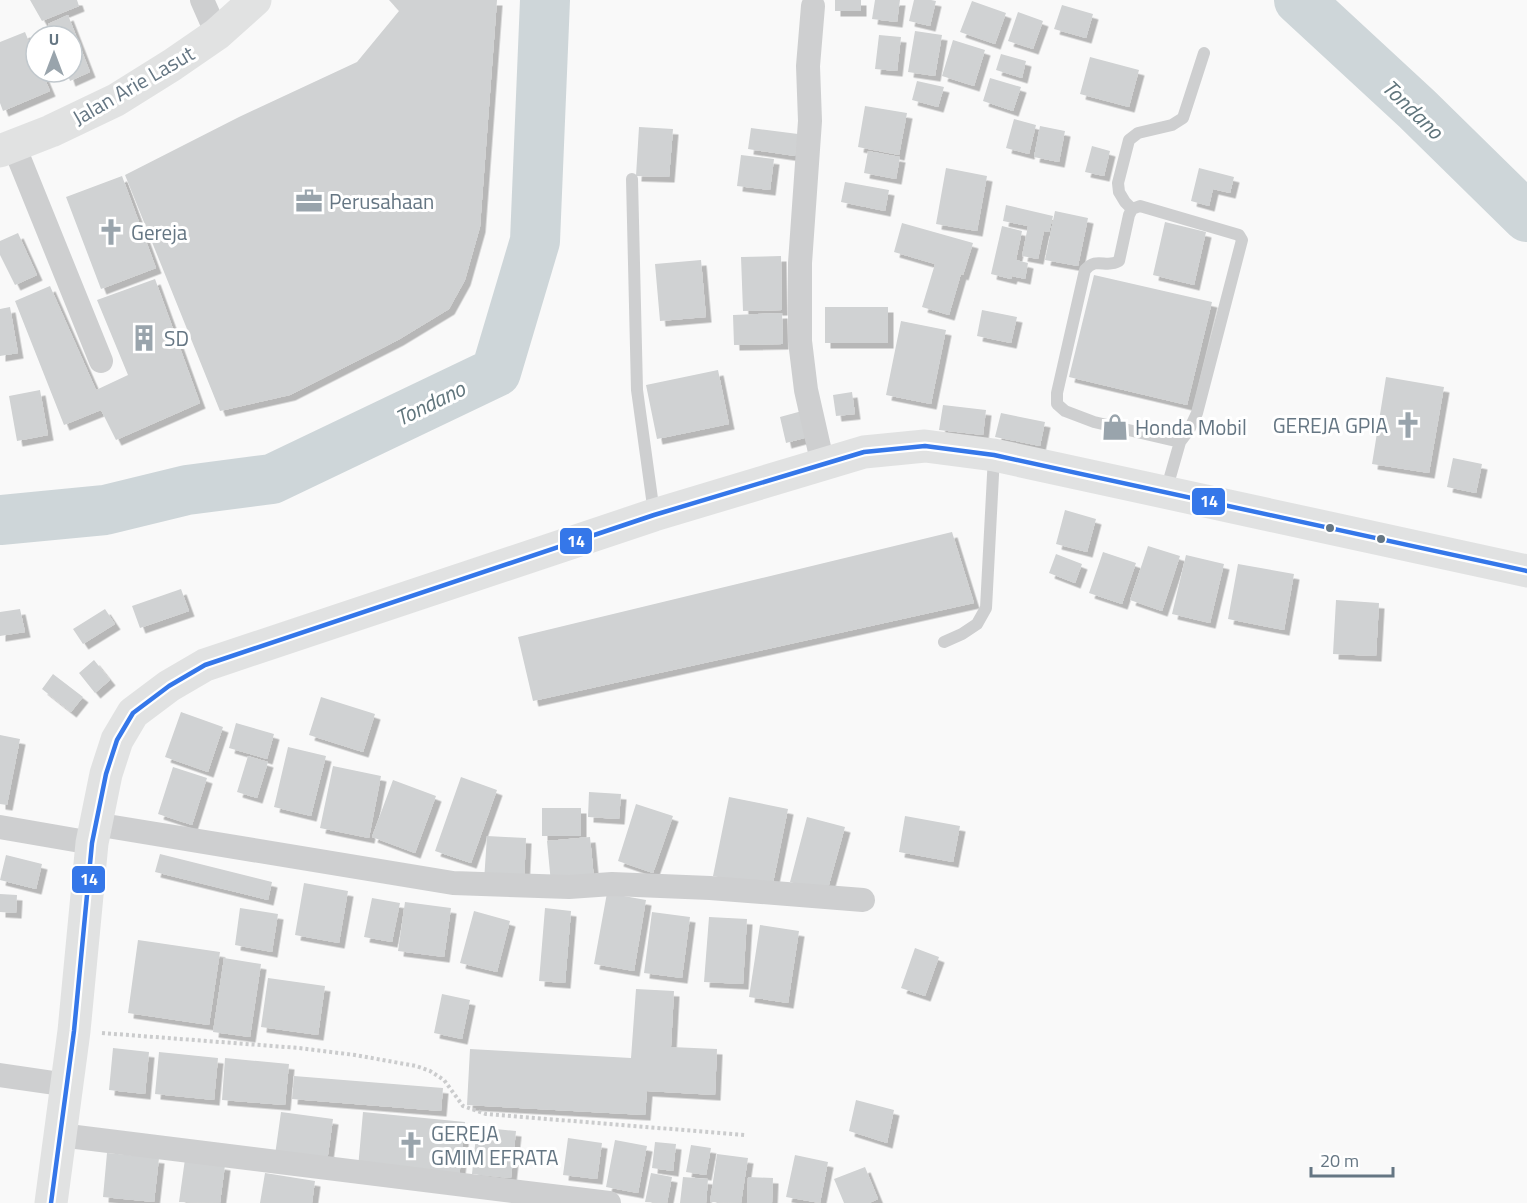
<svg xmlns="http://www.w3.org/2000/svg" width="1527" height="1203" font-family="'Titillium Web',sans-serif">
  <defs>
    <filter id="shadow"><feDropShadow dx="5.5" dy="5.5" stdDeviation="0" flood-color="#0004"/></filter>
  </defs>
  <rect width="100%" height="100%" fill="#f9f9f9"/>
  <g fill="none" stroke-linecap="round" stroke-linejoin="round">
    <!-- river -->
    <path stroke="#ced6d9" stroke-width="50" d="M1299,0l118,109 110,108
      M0,520l105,-10 82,-20 85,-11 224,-107 39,-131 10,-241"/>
  </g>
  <!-- building -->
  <path fill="#d0d2d3" filter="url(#shadow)" d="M30,0h47l2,6 -37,15z
    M389,0h108l-17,227 -15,53 -16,29 -51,31 -108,55 -70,16 -95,-236 114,-58 118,-55 42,-51z
    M835,0h26v11h-26z
    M875,0h25l-3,22 -25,-3z
    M914,0h17l5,1 -6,25 -21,-5z
    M972,1l34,12 -11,31 -35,-12z
    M1062,5l31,9 -7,24 -32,-9z
    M1018,12l25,9 -10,28 -25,-8z
    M68,15l22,57 -20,9 -3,-9h5v-36h-19l-5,-12z
    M915,31l27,4 -7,41 -27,-4z
    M25,32l11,27v13h6l8,19 -47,20 -3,-8v-61z
    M879,35l22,2 -4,34 -22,-2z
    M953,40l32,10 -11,36 -32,-10z
    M1001,54l25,7 -4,17 -26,-8z
    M1090,57l49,13 -10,37 -49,-13z
    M990,78l31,9 -8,24 -30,-10z
    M917,81l27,6 -6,20 -26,-7z
    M865,106l42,7 -8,42 -41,-8z
    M1014,119l22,6 -7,29 -23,-6z
    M1040,126l25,5 -6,31 -25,-5z
    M639,127l34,2 -4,48 -33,-1z
    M751,128l47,6 -3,22 -47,-7z
    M1092,146l18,5 -6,25 -19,-4z
    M868,151l32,6 -4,22 -32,-6z
    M741,155l33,4 -4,31 -33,-4z
    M946,168l41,8 -10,55 -41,-7z
    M1199,168l35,9 -4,16 -17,-4 -4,17 -18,-5z
    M122,176l34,92 -55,21 -35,-92z
    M845,182l44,8 -4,21 -44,-9z
    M1006,205l47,11 -4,16 -5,-1 -6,28 -16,-3 6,-30 -25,-5z
    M1055,211l33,7 -10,48 -33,-6z
    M1165,222l41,10 -12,53 -41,-10z
    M902,223l71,20 -10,32 -2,-1 -12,41 -27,-8 13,-43 -41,-12z
    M1002,226l20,5 -6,29 12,3 -3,16 -13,-3 -1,3 -20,-5z
    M18,233l19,42 -22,10 -15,-30v-14z
    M781,256l1,54 -39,1 -2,-54z
    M701,260l5,57 -46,4 -5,-57z
    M1094,275l118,27 -25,103 -118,-28z
    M155,279l45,124 -84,37 -15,-30 -37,15 -49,-124 35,-15 46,104 32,-15 -31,-75z
    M10,307l8,46 -18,3v-47z
    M825,307h63v36h-63z
    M982,310l35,7 -6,26 -34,-7z
    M782,313l1,31 -49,1 -1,-30z
    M901,321l45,9 -15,74 -45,-9z
    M718,370l11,54 -72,15 -11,-54z
    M1386,377l58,10 -15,86 -57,-9z
    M40,390l8,45 -31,6 -8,-45z
    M852,392l3,22 -19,2 -3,-21z
    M943,405l43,5 -3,25 -44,-5z
    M802,411l6,26 -22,6 -6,-26z
    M1001,413l44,9 -5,24 -45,-9z
    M1453,458l29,6 -6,29 -29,-6z
    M1065,510l31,9 -9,33 -31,-8z
    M952,532l22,71 -441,98 -15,-64z
    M1148,546l32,10 -18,55 -32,-11z
    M1103,552l33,11 -14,41 -33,-11z
    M1056,554l26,10 -7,19 -26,-10z
    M1186,555l38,9 -14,59 -38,-9z
    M1238,564l56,10 -10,56 -56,-11z
    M181,589l8,22 -49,17 -8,-22z
    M1336,600l43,3 -3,53 -43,-2z
    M20,609l5,23 -25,4v-24z
    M105,609l10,15 -32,20 -10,-15z
    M94,660l16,20 -15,13 -16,-20z
    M53,674l30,23 -12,15 -29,-23z
    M321,697l54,17 -12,38 -54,-17z
    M181,712l42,15 -15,45 -43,-15z
    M236,723l38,11 -7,25 -38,-11z
    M0,735l20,4 -13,66 -7,-1z
    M288,747l38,9 -15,60 -37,-9z
    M248,756l20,6 -11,36 -20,-6z
    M333,766l48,10 -12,62 -49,-10z
    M173,767l34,11 -15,47 -34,-11z
    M461,777l36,13 -26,73 -36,-12z
    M393,780l43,16 -21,57 -43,-16z
    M589,792l32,2 -2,25 -31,-2z
    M729,797l59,12 -16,79 -59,-12z
    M636,804l37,12 -20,57 -35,-12z
    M542,808h39v28h-39z
    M905,816l55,10 -7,36 -54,-10z
    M807,817l38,10 -18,65 -37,-10z
    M487,836l39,2 -2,45 -40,-2z
    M590,837l4,42 -43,4 -4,-42z
    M160,854l112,28 -4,18 -113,-28z
    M6,855l36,9 -6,25 -36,-9z
    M304,883l44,8 -9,52 -44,-8z
    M607,893l39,7 -12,71 -40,-7z
    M0,894l17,1 -1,18 -16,-1z
    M372,898l28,5 -8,39 -28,-5z
    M405,902l46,6 -7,49 -46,-6z
    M240,908l38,6 -6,38 -37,-7z
    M545,908l26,3 -6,72 -26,-2z
    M474,911l36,10 -13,51 -37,-9z
    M652,912l38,5 -8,61 -38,-5z
    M709,917l38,2 -4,65 -39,-2z
    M760,925l39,6 -11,72 -39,-6z
    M138,940l82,12 -11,73 -81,-12z
    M915,948l24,9 -14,39 -24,-8z
    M224,958l37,6 -11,73 -37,-5z
    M268,978l57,8 -7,49 -57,-8z
    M636,989l38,2 -3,56 46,2 -2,46 -68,-4 -2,24 -178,-10 3,-56 161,9z
    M442,994l28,6 -8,39 -28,-6z
    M113,1048l36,4 -4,42 -36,-4z
    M159,1052l59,6 -4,42 -59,-6z
    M225,1058l64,6 -4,41 -63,-5z
    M294,1076l149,12 -2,23 -149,-12z
    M856,1100l38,10 -7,33 -38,-12z
    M281,1112l52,7 -6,43 -52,-7z
    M363,1112l102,10 -6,57 -101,-11z
    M477,1127l39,4 -5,47 -39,-4z
    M568,1138l34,5 -5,36 -34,-4z
    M615,1140l32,6 -9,47 -32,-6z
    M655,1142l21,2 -3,27 -21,-3z
    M691,1145l20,3 -5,27 -20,-3z
    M107,1153l52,5 -5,44 -51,-5z
    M717,1154l31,4 -7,45 -31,-1z
    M795,1155l33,7 -8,41 -34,-6z
    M185,1159l40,6 -5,38 -41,-1z
    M865,1167l13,32 -9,4h-25l-10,-24z
    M265,1173l50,8 -3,22h-52z
    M651,1173l21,4 -5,26 -22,-1z
    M683,1177l25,2 -2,24h-26z
    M748,1177l25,1 -1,25h-25z"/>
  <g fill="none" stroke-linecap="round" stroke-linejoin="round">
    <!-- path -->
    <path stroke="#cbcccd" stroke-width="4" stroke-dasharray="3 3" stroke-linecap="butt" d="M102,1033l197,15 56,7 61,11 14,5 14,9 19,26 23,8 259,21"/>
    <!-- service -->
    <path stroke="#cecfd0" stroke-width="12" d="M632,179l5,211 17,123
      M1132,209l-7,-7 -6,-10 -1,-9 11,-43 9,-7 34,-8 11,-7 21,-65
      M1166,491l14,-49 9,-12 8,-17 45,-173 -3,-5 -99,-29 -8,3 -3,6 -10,46c-13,8 -22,-5 -34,9l-28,123v11l8,7 29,11 86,20
      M944,642l18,-8 15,-10 9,-16 8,-152"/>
    <!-- minor -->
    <path stroke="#cecfd0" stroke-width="24" d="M202,0l15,34
      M813,6l-5,60 2,55 -10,142v78l6,49 17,75
      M14,146l87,215
      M95,824l358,59 116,4 43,-3 98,4 153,12
      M0,827l92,16
      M0,1075l68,10
      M60,1135l549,68"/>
    <!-- secondary -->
    <path stroke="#e1e2e2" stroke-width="33" d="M0,151l51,-20 65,-31 56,-35 45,-31 38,-34"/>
    <!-- trunk -->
    <path stroke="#e1e2e2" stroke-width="33" d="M51,1203l23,-172 18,-188 14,-69 11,-34 16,-27 36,-27 36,-21 449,-150 210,-63 61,-6 69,9 533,116"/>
    <defs>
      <path id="bus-1" d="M51,1203l23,-172 18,-188 14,-69 11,-34 16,-27 36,-27 36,-21 449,-150 210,-63 61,-6 69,9 533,116"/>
    </defs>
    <!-- bus-1 casing -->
    <use href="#bus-1" stroke="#fff" stroke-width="9"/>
    <!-- bus-1 -->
    <use href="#bus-1" stroke="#3577e9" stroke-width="4.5"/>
  </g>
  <!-- icons -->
  <defs>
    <symbol id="office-bare" viewBox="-9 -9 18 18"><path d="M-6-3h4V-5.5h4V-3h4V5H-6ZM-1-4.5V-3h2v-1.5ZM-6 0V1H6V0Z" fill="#99a4ac" stroke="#fff" stroke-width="2.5" paint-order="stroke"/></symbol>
    <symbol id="church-bare" viewBox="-9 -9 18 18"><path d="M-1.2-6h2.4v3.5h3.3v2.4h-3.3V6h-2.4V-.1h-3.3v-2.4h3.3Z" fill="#99a4ac" stroke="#fff" stroke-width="2.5" paint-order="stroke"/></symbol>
    <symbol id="building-bare" viewBox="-9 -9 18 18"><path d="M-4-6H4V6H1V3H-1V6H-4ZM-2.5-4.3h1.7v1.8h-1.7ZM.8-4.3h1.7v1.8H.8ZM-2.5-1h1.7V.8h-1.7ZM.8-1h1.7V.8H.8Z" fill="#99a4ac" stroke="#fff" stroke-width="2.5" paint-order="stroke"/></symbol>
    <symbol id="shop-bare" viewBox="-9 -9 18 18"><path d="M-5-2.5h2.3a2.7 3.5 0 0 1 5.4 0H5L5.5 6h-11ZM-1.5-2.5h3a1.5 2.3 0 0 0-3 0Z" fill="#99a4ac" stroke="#fff" stroke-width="2.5" paint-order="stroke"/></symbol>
  </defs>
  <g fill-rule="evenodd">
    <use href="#office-bare" x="290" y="182" width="38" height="38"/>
    <use href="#church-bare" x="92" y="213" width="38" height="38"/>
    <use href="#building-bare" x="125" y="319" width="38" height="38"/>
    <use href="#church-bare" x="1389" y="406" width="38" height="38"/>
    <use href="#shop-bare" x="1096" y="408" width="38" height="38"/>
    <use href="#church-bare" x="392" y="1126" width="38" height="38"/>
  </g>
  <!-- markers -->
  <g fill="#657683" stroke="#fff" stroke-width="2">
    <circle cx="1330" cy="528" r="5"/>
    <circle cx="1381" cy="539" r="5"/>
  </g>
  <g text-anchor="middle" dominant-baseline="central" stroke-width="6" stroke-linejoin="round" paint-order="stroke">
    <!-- street labels -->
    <g font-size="21" fill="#657683" stroke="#fff">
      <text transform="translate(133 85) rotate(-30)">Jalan Arie Lasut</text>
    </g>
    <!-- poi labels -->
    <g font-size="21" fill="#657683" stroke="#fff" text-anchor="start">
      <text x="329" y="201">Perusahaan</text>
      <text x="131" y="232">Gereja</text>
      <text x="164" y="338">SD</text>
      <text x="1388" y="425" text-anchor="end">GEREJA GPIA</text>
      <text x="1135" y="427">Honda Mobil</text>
      <text x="431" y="1133">GEREJA<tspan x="431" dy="24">GMIM EFRATA</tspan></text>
    </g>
    <!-- water labels -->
    <g font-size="22" font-style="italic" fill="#60757c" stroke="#fff">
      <text transform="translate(1413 109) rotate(44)">Tondano</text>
      <text transform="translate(430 403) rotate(-26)">Tondano</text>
    </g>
  </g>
  <g stroke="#fff" stroke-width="2">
    <rect x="1191" y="487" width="35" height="29" rx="6" fill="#3577e9"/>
    <rect x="559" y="527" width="34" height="28" rx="6" fill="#3577e9"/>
    <rect x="71" y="865" width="35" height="29" rx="6" fill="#3577e9"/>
  </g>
  <g font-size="16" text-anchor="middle" font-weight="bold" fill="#fff">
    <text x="1209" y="507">14</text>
    <text x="576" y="547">14</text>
    <text x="89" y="885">14</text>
  </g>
  <!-- north arrow -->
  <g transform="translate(54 54)"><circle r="28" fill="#ffffff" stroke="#c1c8cd" stroke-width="1.5"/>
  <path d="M0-4.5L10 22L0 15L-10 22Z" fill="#99a4ac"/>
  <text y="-9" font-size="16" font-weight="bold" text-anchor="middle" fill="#657683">U</text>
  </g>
  <!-- scale -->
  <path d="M1311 1167v9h82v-9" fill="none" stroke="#657683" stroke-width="3"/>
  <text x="1320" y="1167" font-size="18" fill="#657683" stroke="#ffffff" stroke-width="4.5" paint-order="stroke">20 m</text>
</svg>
